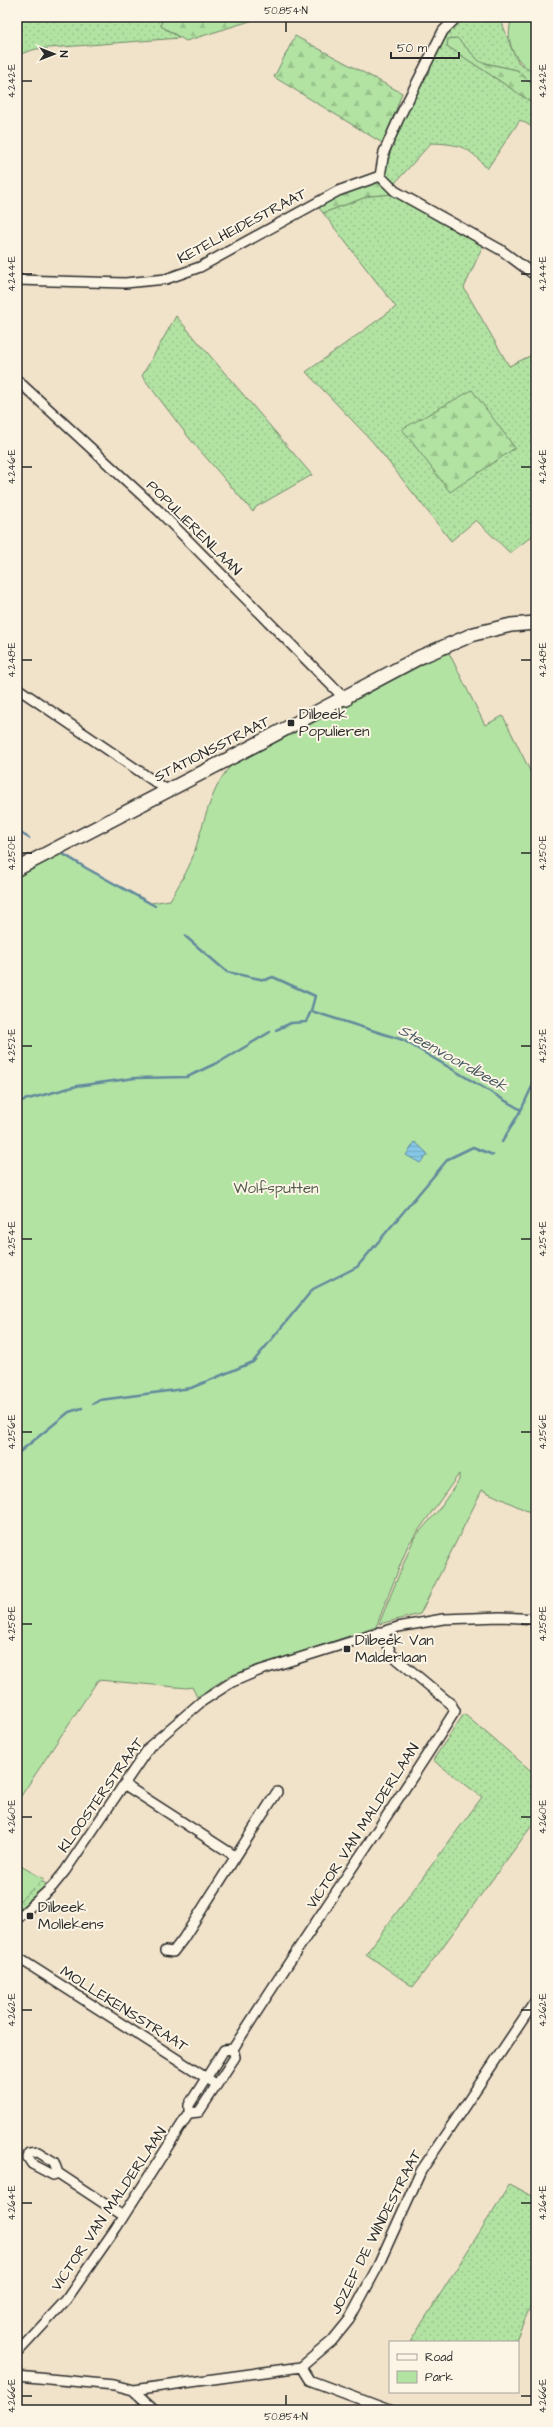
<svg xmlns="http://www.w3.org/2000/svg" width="553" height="2427" font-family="'Architects Daughter',sans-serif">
  <defs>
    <pattern id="grass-dots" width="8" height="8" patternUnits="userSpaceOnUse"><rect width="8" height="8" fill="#b2e3a3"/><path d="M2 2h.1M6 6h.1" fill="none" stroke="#99c38c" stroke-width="1.8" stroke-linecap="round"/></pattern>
    <pattern id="forest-firs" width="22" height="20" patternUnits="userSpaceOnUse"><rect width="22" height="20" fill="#b2e3a3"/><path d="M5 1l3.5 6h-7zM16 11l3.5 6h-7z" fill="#99c38c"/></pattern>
    <pattern id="water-rules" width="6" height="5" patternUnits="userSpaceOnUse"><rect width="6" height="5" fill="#86c7e7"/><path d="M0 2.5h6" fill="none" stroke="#74abc6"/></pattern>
  </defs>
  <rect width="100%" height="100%" fill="#f1e2ca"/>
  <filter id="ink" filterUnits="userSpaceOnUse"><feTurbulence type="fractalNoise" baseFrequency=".025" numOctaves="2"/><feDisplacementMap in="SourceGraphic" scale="8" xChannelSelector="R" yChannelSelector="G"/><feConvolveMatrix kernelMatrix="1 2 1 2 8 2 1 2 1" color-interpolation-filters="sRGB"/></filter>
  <g filter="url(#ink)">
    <!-- grass -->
    <path fill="url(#grass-dots)" stroke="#6e8767" d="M17,17h145l-1,9 19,12 -144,11 -19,6z
      M464,17h36l12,33 7,13 17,12v13l-19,-18 -37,-8 -23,-24 -10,8 89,59v24l-16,-9 -33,49c-18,-23 -28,-25 -56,-26l-36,40 -10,-7c2,-31 43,-116 62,-142 4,-6 11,-13 17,-17z
      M393,194l91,49 -20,45 45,78 27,-13v180l-26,20 -34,-33 -25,21 -79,-100 -66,-69 90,-65 -73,-94 46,-17z
      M176,316l136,159 -56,32 -3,5 -63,-73 -48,-63z
      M464,1714l72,61v45l-123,167 -47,-33 116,-157 -49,-37z
      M17,1868l35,19 -35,31z
      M510,2184l26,14v95l-21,49h-105z"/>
    <!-- forest -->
    <path fill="url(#forest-firs)" stroke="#6e8767" d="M162,17h101l-77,24 -25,-15z
      M295,36l107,57 -18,51 -110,-67z
      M457,38l23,24 37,8 19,18v17l-89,-59 1,-7z
      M378,180l15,14 -24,2 -46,17 -4,-5 21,-14z
      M472,390l43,58 -65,44 -48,-63z"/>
    <!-- green -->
    <path fill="#b2e3a3" stroke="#6e8767" d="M512,17h24v58c-22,-16 -32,-30 -24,-58z
      M448,651l37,74 18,-9 33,67v732l-54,-25 -62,124 -41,10 35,-86 23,-26 22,-32v-6l-51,71 -32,82 -147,49 -32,21 -5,-10 -5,1 -89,-8 -81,122v-925l44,-23 90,49 19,-3c8,-14 18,-29 23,-44 10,-28 20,-83 48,-98l1,2z
      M17,1864l27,15 -27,24z"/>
    <!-- water -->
    <path fill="url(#water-rules)" stroke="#62899c" d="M415,1142l12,11v3l-7,7 -14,-8z"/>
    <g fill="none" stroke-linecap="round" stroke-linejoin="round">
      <!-- stream -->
      <path stroke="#62899c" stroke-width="2.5" d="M17,831l12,7
        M62,853l24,15 69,38
        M185,936l42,36 38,8 8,-3 42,19 -4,15 92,29 118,70 15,-32
        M276,1030l15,-7 15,-1 5,-11
        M17,1102l60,-16 58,-8 52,-1 36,-17 47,-28
        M502,1142l19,-32
        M93,1404l7,-4 91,-12 62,-26 60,-73 44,-22 91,-108 25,-12 20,8
        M17,1454l52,-42 13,-4"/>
      <defs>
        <path id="street" d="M457,17l-14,14 -44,87 -15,34 -4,24 15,15 106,59 35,26
          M17,280l108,3 41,-4 34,-12 138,-76 42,-15
          M17,380l142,131 188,190
          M17,688l150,102
          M125,1785l110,71
          M17,1919l35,-32 13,-16 85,-125 51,-44 31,-20 26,-11 140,-44 45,-8 58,-2 35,2
          M165,1951l8,1 10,-13 94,-147
          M17,1957l199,127
          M189,2113v-8l35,-55 9,-1
          M58,2173l-5,2 -21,-11 -4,-6 1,-5 9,-1 16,10 4,11 65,43
          M17,2353l49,-53 50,-72 73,-115 10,-1 36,-55 -2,-8c72,-114 150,-224 222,-338l-4,-7 -60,-50 -6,-18 -6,-4
          M301,2367l8,13 80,30
          M17,2376l97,9 19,5 22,20
          M133,2390l168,-23 31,-26 17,-21 28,-52 44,-97 115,-171"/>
        <path id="secondary" d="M17,869l223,-116 180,-96 54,-23 37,-9 25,-2"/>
      </defs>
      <!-- street casing -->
      <use href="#street" stroke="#2b2b2b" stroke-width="12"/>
      <!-- secondary casing -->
      <use href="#secondary" stroke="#2b2b2b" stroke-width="16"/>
      <!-- street -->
      <use href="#street" stroke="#fcf5e5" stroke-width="9"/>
      <!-- secondary -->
      <use href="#secondary" stroke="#fcf5e5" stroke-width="13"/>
    </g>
  </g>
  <!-- ticks -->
  <path fill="none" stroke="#2b2b2b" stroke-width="1.5" d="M286,22v10M22,81h10M521,81h10M22,274h10M521,274h10M22,467h10M521,467h10M22,660h10M521,660h10M22,853h10M521,853h10M22,1046h10M521,1046h10M22,1239h10M521,1239h10M22,1432h10M521,1432h10M22,1624h10M521,1624h10M22,1817h10M521,1817h10M22,2010h10M521,2010h10M22,2203h10M521,2203h10M286,2395v10M22,2396h10M521,2396h10"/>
  <!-- markers -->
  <g fill="#2b2b2b" stroke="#fcf5e5" stroke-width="1.5">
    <rect x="287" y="719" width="8" height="8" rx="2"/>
    <rect x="343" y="1645" width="8" height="8" rx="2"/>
    <rect x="26" y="1912" width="8" height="8" rx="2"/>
  </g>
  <g text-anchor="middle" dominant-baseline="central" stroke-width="4" stroke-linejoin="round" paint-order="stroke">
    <!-- street labels -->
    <g font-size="15" fill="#2b2b2b" stroke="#fcf5e5">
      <text transform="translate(242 226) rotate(-28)">KETELHEIDESTRAAT</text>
      <text transform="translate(194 528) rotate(45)">POPULIERENLAAN</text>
      <text transform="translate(212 749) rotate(-27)">STATIONSSTRAAT</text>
      <text transform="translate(101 1795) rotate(-55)">KLOOSTERSTRAAT</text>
      <text transform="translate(363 1826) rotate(-57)">VICTOR VAN MALDERLAAN</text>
      <text transform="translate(124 2009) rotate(32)">MOLLEKENSSTRAAT</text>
      <text transform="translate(109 2209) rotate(-56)">VICTOR VAN MALDERLAAN</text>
      <text transform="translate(376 2232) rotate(-63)">JOZEF DE WINDESTRAAT</text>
    </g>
    <!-- poi labels -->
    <g font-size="15" fill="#2b2b2b" stroke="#fcf5e5" text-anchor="start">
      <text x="299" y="714">Dilbeek<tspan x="299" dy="17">Populieren</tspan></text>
      <text x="355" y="1640">Dilbeek Van<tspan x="355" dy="17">Malderlaan</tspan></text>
      <text x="38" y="1907">Dilbeek<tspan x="38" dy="17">Mollekens</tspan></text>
    </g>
    <!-- park labels -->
    <g font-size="15" fill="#4d5949" stroke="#fcf5e5">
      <text x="276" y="1188">Wolfsputten</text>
    </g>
    <!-- water labels -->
    <g font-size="16" font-style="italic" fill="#465a63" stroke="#fcf5e5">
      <text transform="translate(453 1058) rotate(29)">Steenvoordbeek</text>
    </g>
  </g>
  <!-- margin -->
  <rect width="553" height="2427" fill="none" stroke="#fcf5e5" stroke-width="44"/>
  <!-- legend -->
  <rect x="389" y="2341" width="130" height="52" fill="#fcf5e5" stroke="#a8a49b"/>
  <rect x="397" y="2354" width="20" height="6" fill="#fcf5e5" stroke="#a8a49b"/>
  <text x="425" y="2361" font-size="12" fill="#2b2b2b">Road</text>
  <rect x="397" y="2371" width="20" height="12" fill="#b2e3a3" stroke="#a8a49b"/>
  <text x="425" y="2381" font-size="12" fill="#2b2b2b">Park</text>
  <!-- north arrow -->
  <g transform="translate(54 54) rotate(90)" stroke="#fcf5e5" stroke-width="3" paint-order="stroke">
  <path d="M0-3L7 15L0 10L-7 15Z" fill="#2b2b2b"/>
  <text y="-6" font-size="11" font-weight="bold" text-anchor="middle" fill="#2b2b2b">N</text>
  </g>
  <!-- scale -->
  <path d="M391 52v6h68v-6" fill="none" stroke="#2b2b2b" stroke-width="2"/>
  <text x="397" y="52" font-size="12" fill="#2b2b2b" stroke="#fcf5e5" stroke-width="3" paint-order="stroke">50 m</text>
  <rect x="22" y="22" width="509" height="2383" fill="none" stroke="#2b2b2b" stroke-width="1.5"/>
  <g font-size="10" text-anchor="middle" fill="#2b2b2b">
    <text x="286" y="14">50.854°N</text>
    <text transform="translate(11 81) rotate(-90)" y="4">4.242°E</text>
    <text transform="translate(542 81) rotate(-90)" y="4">4.242°E</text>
    <text transform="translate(11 274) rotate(-90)" y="4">4.244°E</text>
    <text transform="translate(542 274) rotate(-90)" y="4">4.244°E</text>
    <text transform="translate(11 467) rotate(-90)" y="4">4.246°E</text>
    <text transform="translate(542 467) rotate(-90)" y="4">4.246°E</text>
    <text transform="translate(11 660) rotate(-90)" y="4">4.248°E</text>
    <text transform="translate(542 660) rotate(-90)" y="4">4.248°E</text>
    <text transform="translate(542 853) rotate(-90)" y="4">4.250°E</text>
    <text transform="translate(11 853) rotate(-90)" y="4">4.250°E</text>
    <text transform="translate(542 1046) rotate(-90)" y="4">4.252°E</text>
    <text transform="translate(11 1046) rotate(-90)" y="4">4.252°E</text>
    <text transform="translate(542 1239) rotate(-90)" y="4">4.254°E</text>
    <text transform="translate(11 1239) rotate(-90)" y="4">4.254°E</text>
    <text transform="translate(11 1432) rotate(-90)" y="4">4.256°E</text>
    <text transform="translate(542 1432) rotate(-90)" y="4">4.256°E</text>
    <text transform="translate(542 1624) rotate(-90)" y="4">4.258°E</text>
    <text transform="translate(11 1624) rotate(-90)" y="4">4.258°E</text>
    <text transform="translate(542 1817) rotate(-90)" y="4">4.260°E</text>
    <text transform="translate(11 1817) rotate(-90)" y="4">4.260°E</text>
    <text transform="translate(11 2010) rotate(-90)" y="4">4.262°E</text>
    <text transform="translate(542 2010) rotate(-90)" y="4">4.262°E</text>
    <text transform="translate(542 2203) rotate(-90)" y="4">4.264°E</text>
    <text transform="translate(11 2203) rotate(-90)" y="4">4.264°E</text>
    <text transform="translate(11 2396) rotate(-90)" y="4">4.266°E</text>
    <text transform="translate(542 2396) rotate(-90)" y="4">4.266°E</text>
    <text x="286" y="2420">50.854°N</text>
  </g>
</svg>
